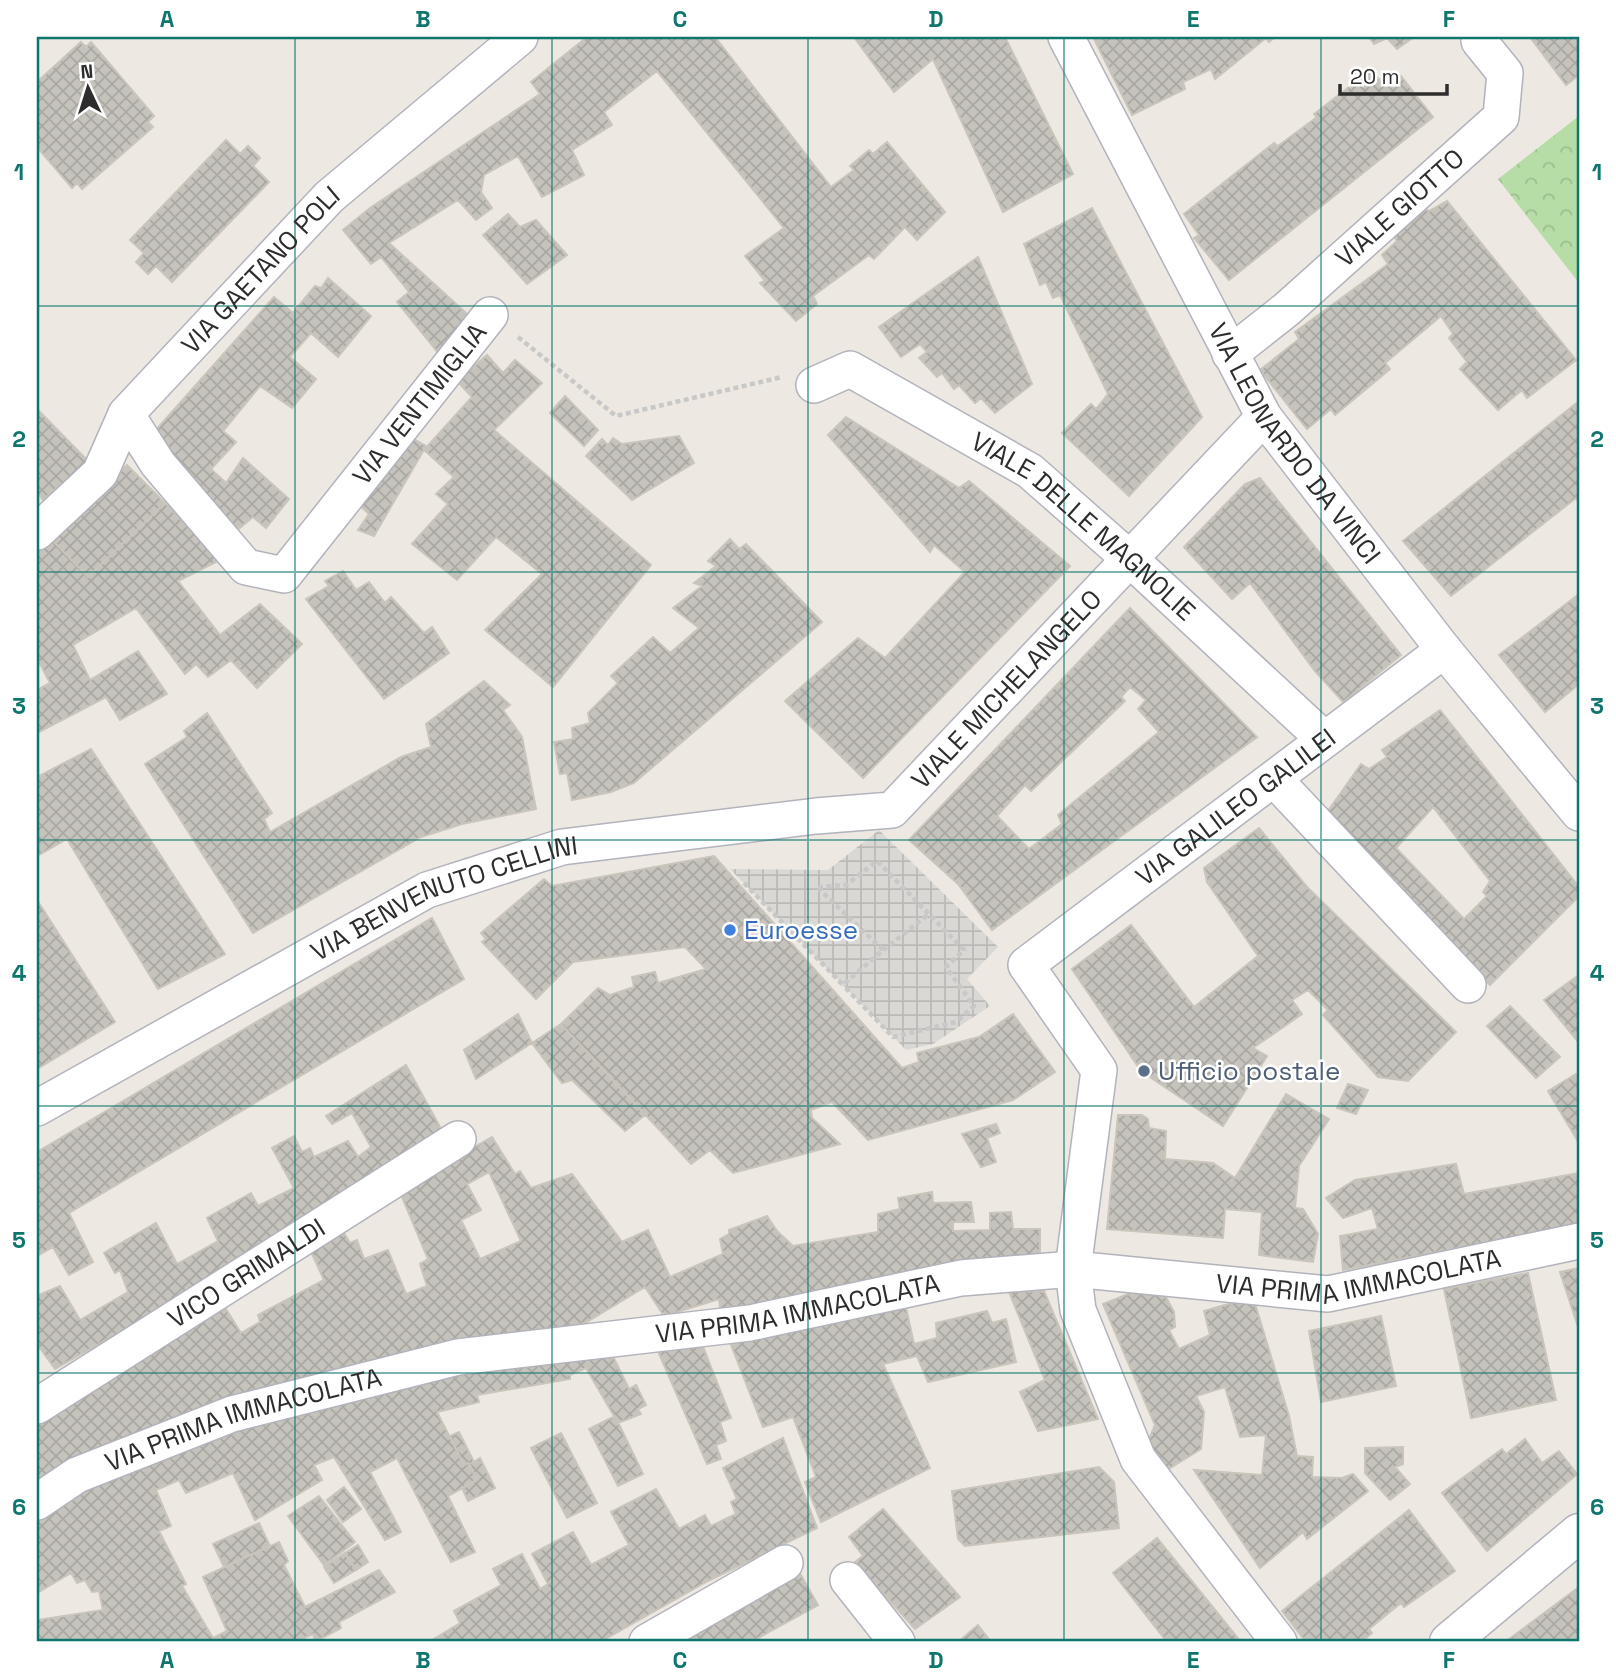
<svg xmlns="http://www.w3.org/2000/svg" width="1616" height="1679" font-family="'Space Grotesk',sans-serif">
  <defs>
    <pattern id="park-crowns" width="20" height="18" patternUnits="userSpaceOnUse" patternTransform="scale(1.75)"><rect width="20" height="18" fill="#b5dda5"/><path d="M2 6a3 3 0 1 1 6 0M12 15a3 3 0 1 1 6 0" fill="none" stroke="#9cbe8e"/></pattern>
    <pattern id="plaza-grid" width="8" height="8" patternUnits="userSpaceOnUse" patternTransform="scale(1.75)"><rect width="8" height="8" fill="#dad8d4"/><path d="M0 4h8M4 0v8" fill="none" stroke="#bbbab6"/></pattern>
    <pattern id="building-cross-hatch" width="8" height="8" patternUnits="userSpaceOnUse" patternTransform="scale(1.75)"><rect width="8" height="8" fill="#c6c3bd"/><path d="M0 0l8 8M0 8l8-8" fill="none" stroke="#aaa8a3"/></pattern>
  </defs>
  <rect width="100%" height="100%" fill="#ede9e2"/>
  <!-- park -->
  <path fill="url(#park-crowns)" d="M1579,116v167l-81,-104z"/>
  <!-- plaza -->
  <path fill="url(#plaza-grid)" d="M879,830l119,117 -31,32 23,27 -57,38 -27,6 -176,-181 98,1z"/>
  <!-- building -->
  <path fill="url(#building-cross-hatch)" stroke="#c9c5bb" stroke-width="2" fill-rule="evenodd" d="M587,37h128l116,150 23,-17 -4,-4 19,-16 4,4 14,-12 58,70 -28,28 -12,-13 -31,32 -5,-4 -56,41 4,8 -21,17 -36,-38 5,-2 -20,-25 39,-28 -127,-157 -53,41 8,13 -40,25 12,25 -42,22 -24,-41 -34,19 -3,17 11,16 -16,12 -18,-20 -69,43 86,78 -32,38 -46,-57 12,-10 -28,-35 -10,7 -28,-34 27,-22 170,-114 -9,-12z
    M854,37h151l68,137 -70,38 -70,-153 -39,33z
    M1093,37h182l-6,5 -3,-4 -51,41 -4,-10 -28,13 2,7 -53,26z
    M1369,37h45l-17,12 -10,-11 -13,6z
    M1530,37h49v38l-13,10z
    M81,42l5,5 5,-5 63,74 -6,6 5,5 -71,62 -5,-6 -5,5 -35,-41v-65z
    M1371,70l14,16 16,-10 32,41 -204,163 -35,-42 5,-3 -15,-21 90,-71 4,3 39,-29 -3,-3z
    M226,140l14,14 8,-8 12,12 -7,8 16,16 -97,100 -16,-16 -8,8 -12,-12 8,-9 -14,-13z
    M1447,201l129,159 -49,38 -5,-8 -24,20 -38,-41 7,-7 -18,-24 4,-4 -12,-18 -56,47 5,6 -55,46 -4,-6 -24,20 -47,-59 39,-31 -4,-7 93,-68 -6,-9 15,-14 -4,-5 32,-27 4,2z
    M1092,208l110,209 -73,79 -67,-63 29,-29 5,5 12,-15 -48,-99 -7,3 -7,-16 -6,3 -16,-41z
    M508,214l12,13 16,-7 31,35 -40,29 -44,-49z
    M978,257l54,127 -37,29 -14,-15 -6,5 -16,-18 -5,4 -12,-16 -5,4 -18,-19 8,-6 -7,-8 -19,13 -22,-30z
    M328,278l43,38 -33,41 -27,-24 -21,24 26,22 -24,29 -32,-22 -37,45 13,11 -25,27 15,14 17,-25 46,41 -23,29 -13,-11 -23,19 -83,-96 127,-143 19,16 22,-27 6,2z
    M487,355l16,18 12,-13 27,23 -48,47 157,135 -98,122 -68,-57 57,-56 -46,-37 -39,43 -45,-36 36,-40 -12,-10 18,-17 -30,-27 48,-53 -15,-16z
    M565,396l33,34 -14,16 -34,-33z
    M1579,401v101l-3,-4 -125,98 -48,-55z
    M37,409l51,52 -45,39 -6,-8z
    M846,417l113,71 10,-7 101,85 -207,212 -78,-77 73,-63 27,20 80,-86 -31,-27 -4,7 -102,-117z
    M400,431l26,15 -52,90 -16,-6 11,-16 -14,-13z
    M679,436l15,27 -62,37 -46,-44 16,-17 6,6 5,-7 9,6z
    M127,465l38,38 -77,74 -37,-38z
    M1260,478l141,177 -58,47 -28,-31 -65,-88 -18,16 -48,-52 61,-63z
    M165,503l55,57 -42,21 42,54 40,-31 42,40 -45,44 -26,-28 -23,17 -12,-13 -11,10 -49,-66 -63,37 17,35 48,-29 29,43 -47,26 -14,-23 -69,36v-43l13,-7 -13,-25v-111l14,-8 37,38z
    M730,539l9,10 7,-5 76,78 -188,161 -23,9 -39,8 -5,-27 -7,1 -6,-32 19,-3 -1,-11 18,-5 -2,-10 30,-30 -7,-7 42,-39 17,16 29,-25 -26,-20 29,-22 -8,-3 22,-17 -8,-5z
    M343,571l13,19 13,-8 16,21 6,-6 33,36 8,-6 17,26 -65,46 -78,-100 23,-13 -4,-5z
    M1579,594v90l-34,28 -46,-57z
    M1130,608l127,129 -265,193 -34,-46 -49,-44zM1130,687l16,13 -8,9 21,23 -101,83 4,9 -33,25 -32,-33 28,-31 6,6 94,-90 -4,-4z
    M484,681l26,24 -7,5 19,27 14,72 -74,15 -41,13 -168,96 -108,-169 42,-27 -3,-6 23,-18 65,100 -8,6 6,13 131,-75 30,-10 -5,-23z
    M1440,710l139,177v9l-89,89 -169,-164 40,-57 8,5 18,-12 -5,-7zM1433,807l57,74 -7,11 4,4 -23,23 -68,-71z
    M91,749l134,205 -67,35 -91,-150 -30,17v-79z
    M1259,828l48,59 149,145 -48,49 -30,-4 -55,-62 5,-5 -20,-20 -16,10 10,14 -49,34 14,8 -44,70 -82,-55 -69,-102 59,-44 63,82 64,-51 -51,-74 -3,-14z
    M714,856l188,212 17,-6 -2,-9 62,-16 34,-23 42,58 -42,28 -145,40 -36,-38 -21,8 1,8 28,26 -107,29 -23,-23 -19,14 -130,-140 37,-36 12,7 24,-8 -2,-10 23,-5 3,11 48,-14 -21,-22 -112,15 -37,37 -54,-57 4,-3 -5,-6 63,-54 8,7z
    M37,900l78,122 -78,47z
    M432,918l32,61 -395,234 24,49 -24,13 -16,-28 -16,9v-104z
    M1579,975v68l-35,-43z
    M1510,1006l50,51 -24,21 -49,-52z
    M518,1014l14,29 -56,36 -12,-29z
    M561,1024l84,91 -20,16 -53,-51 -10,3 -30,-40z
    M406,1065l40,73 -190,116 -201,115 -18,-25v-48l23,-10 20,34 48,-28 -8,-22 -5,3 -11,-20 52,-30 21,41 41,-23 -11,-23 44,-25 7,13 36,-18 -22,-40 22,-12 8,16 8,-4 4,9 34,-16 10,16 13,-10 -19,-34 -20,11 -6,-8z
    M1576,1074l3,3v66l-31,-52z
    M1348,1084l20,6 -12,24 -19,-6z
    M1286,1094l43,25 -30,47 -4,42 8,1 15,25 -5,28 -54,-7 3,-43 -37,-3 -2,29 -116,-9 11,-114h24l6,4 1,9 17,3 -1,28 48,4 22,15z
    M996,1124l4,9 -13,5 9,24 -15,5 -19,-33z
    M492,1137l23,37 5,-3 11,17 41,-14 50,68 26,-12 22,47 53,-23 -3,-15 9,-5v-4l38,-14 10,15 16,15 85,-14v-18l22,-5 -2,-11 34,-6 1,11 38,-1 3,20h-21v9l37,-1v-17l21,-1 2,17h27v31l-319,53 -2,-14 -55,17 -19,-29 -60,36 -128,25 -96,23 -1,-8 -74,27 -30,4v-5l-120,48 -99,50v-66l182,-123 22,35 19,-11 -2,-7 66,-35 -16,-35 33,-17 9,15 7,-3 7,19 24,-9 18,44 21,-8 -7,-22 8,-5 -29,-69zM489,1172l32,69 -41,18 -19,-39 20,-10 -14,-26z
    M1456,1164l8,30 115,-21v52l-236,45 -3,-34 38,-7 -6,-21 -29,10 -17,-20 29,-18z
    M1579,1268v62l-19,-58z
    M1528,1273l28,127 -85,18 -27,-129z
    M1158,1282l16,30 1,15 -6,3 10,19 31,-14 -6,-24 49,-14 36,119 8,40 16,1 -1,20 30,1 11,-4 15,17 -61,48 -4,-7 -43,36 -66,-98 68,5 4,-40 -26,2 -15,-50 -29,9 8,16 -3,37 -34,21 -20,-26 8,-19 -52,-121z
    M1044,1291l54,128 -60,12 -18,-39 25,-12 -36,-88z
    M905,1303l9,41 23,-6 -1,-15 51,-12 5,12 14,-4 10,43 -88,20 -11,-26 -34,8 47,104 -109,54 -16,-40 11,-5 -23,-60 -30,10 -35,-90z
    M1381,1316l15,70 -75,16 -12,-71z
    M654,1342l48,2 29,74 -11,4 6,19 -10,4 5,14 -14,5z
    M607,1344l22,45 7,-4 10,20 -8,4 3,5 -23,9 -32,-55 -16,7v4l-93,16 2,7 -42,10 27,53 5,-2 8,17 -29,16 27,56 -24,10 -54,-104 -27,14 31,60 -16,8 -51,-83 -20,8 8,15 -67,40 -22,-47 -47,20 -7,-13 -23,10 15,36 -12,5 27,53 -4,2 31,52 14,-7 -24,-54 76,-35 9,19 -4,4 21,42 74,-37 16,22 -56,30 2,6 -15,8 -11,5 -2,-7 -17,8h-259v-22l66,-10 -4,-19 -7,1 -7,-12 -8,3 -6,-10 -34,20v-84l33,-20 262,-92z
    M615,1416l28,58 -25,12 -29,-57z
    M459,1432l15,30 6,-4 15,30 -27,13 -6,-13 15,-8 -8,-17 -5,2 -14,-29z
    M561,1433l36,70 -30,15 -36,-70z
    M783,1438l34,90 -109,53 -108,61h-171l31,-19 -6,-12 47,-26 -8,-16 29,-15 18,35 8,-5 -16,-30 41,-22 18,33 38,-20 -18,-33 45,-23 23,40 26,-14 6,11 25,-12 -5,-12 6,-3 -14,-31z
    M1525,1439l17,24 17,-12 18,23 -90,77 -45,-58 60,-44 4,5z
    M1403,1447v17l-8,3 15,17 -20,16 -25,-27v-25z
    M1099,1467l15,15 5,46 -154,18 -7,-7 -6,-48z
    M344,1487l17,22 -18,13 -16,-22z
    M319,1496l36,46 -31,23 -36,-49z
    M883,1509l77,88 -45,32 -60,-67 8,-6 -14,-19z
    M1409,1510l46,61 -51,36 -3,-4 -32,26 3,4 -11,9h-55l-24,-31z
    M259,1523l11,23 -46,21 -11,-23z
    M1157,1538l84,104h-74l-54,-69z
    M358,1545l10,17 -12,8 -11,-17z
    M345,1553l11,17 -22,13 -10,-16z
    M798,1570l20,35 -67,37h-80z
    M1579,1587v55h-74z
    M978,1625l13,17h-33z"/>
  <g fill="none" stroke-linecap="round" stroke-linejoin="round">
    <defs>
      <g id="minor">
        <path id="s1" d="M1066,37l198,380 180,233 135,163"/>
        <path id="s2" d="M1230,354l57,-45 214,-192 4,-44 -26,-32 2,-4"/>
        <path id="s3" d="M814,385l36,-16 180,102 101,89 193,179"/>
        <path id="s4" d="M126,414l32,50 88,103 38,8 206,-260"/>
        <path id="s5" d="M37,532l63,-59 26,-59 203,-217 191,-160"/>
        <path d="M1274,779l194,206"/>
        <path id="s6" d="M37,1108l390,-218 135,-43 254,-31 76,-6 372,-393"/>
        <path id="s7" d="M37,1406l421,-267"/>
        <path id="s8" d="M37,1502l40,-27 155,-61 226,-57 292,-34 211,-45 112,-9 255,25 251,-53"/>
        <path d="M848,1580l49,62"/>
        <path d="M647,1642l138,-79"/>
        <path id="s9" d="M1279,1642l-141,-183 -60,-149 -5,-41 26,-199 -73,-105 418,-315"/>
      </g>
      <path id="tertiary" d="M1449,1642l130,-109"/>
    </defs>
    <!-- minor casing -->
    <use href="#minor" stroke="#b2b3bc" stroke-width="38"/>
    <!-- tertiary casing -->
    <use href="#tertiary" stroke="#b2b3bc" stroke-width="41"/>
    <!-- path -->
    <path stroke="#c8c8c8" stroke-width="4.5" stroke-dasharray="5 3.5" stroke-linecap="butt" d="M518,337l98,79 166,-39
      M744,883l99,102 40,-35 -65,-62
      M818,887l28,-2 31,-24 87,89 -18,17 28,39 -18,16 -63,15 -50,-52
      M883,950l46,-36"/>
    <!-- minor -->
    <use href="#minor" stroke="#fff" stroke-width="35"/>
    <!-- tertiary -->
    <use href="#tertiary" stroke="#fff" stroke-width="38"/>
  </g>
  <!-- grid -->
  <path fill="none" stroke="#0f766e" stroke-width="2" stroke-opacity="0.55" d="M295,37v1605M552,37v1605M808,37v1605M1064,37v1605M1321,37v1605M37,306h1542M37,572h1542M37,840h1542M37,1106h1542M37,1373h1542"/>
  <!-- markers -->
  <circle fill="#3f7fe0" stroke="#fff" stroke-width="2.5" cx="730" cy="930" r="7"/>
  <circle fill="#5c6f8a" stroke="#fff" stroke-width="2.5" cx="1144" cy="1071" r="7"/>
  <g text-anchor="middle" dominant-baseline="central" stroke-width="5" stroke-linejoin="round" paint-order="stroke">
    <!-- street labels -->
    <g font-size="26" fill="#2d2d2d" stroke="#fff">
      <text stroke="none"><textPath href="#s2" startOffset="224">VIALE GIOTTO</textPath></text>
      <text stroke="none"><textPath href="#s5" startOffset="348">VIA GAETANO POLI</textPath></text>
      <text stroke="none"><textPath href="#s4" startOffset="452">VIA VENTIMIGLIA</textPath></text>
      <text stroke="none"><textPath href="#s1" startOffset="467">VIA LEONARDO DA VINCI</textPath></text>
      <text stroke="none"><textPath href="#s3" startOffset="322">VIALE DELLE MAGNOLIE</textPath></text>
      <text stroke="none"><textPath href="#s6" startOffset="1087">VIALE MICHELANGELO</textPath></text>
      <text stroke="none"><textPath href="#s9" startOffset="1024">VIA GALILEO GALILEI</textPath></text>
      <text stroke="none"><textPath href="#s6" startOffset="460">VIA BENVENUTO CELLINI</textPath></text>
      <text stroke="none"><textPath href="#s8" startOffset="1358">VIA PRIMA IMMACOLATA</textPath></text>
      <text stroke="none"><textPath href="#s7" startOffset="248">VICO GRIMALDI</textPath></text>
      <text stroke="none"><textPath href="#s8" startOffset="791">VIA PRIMA IMMACOLATA</textPath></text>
      <text stroke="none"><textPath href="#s8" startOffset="224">VIA PRIMA IMMACOLATA</textPath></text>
    </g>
    <!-- shop labels -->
    <g font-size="26" fill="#366cbe" stroke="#fff" text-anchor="start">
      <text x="744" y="930">Euroesse</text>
    </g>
    <!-- service labels -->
    <g font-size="26" fill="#4e5e75" stroke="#fff" text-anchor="start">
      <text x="1158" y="1071">Ufficio postale</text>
    </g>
  </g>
  <!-- border -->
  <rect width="1616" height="1679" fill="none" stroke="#ffffff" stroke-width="77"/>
  <!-- north arrow -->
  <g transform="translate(88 88) rotate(356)" stroke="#ffffff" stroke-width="5" paint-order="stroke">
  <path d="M0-5L12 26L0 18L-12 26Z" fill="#2d2d2d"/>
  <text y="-10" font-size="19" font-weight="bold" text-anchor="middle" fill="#2d2d2d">N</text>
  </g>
  <!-- scale -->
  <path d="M1340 84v10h107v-10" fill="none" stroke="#2d2d2d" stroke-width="3.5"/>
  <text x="1350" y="84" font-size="21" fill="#2d2d2d" stroke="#ffffff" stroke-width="5" paint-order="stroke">20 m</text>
  <rect x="38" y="38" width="1540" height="1602" fill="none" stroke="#0f766e" stroke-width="2.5"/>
  <g font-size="23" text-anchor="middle" font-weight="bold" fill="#0f766e">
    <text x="167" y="27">A</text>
    <text x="423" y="27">B</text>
    <text x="680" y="27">C</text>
    <text x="936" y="27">D</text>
    <text x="1193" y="27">E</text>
    <text x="1449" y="27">F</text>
    <text x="19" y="180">1</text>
    <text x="1597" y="180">1</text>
    <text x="19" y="447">2</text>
    <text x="1597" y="447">2</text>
    <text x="19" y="714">3</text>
    <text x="1597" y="714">3</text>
    <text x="19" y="981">4</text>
    <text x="1597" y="981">4</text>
    <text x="19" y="1248">5</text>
    <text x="1597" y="1248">5</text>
    <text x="19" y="1515">6</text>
    <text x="1597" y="1515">6</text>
    <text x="167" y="1668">A</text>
    <text x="423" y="1668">B</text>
    <text x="680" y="1668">C</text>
    <text x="936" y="1668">D</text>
    <text x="1193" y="1668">E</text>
    <text x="1449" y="1668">F</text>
  </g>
</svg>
